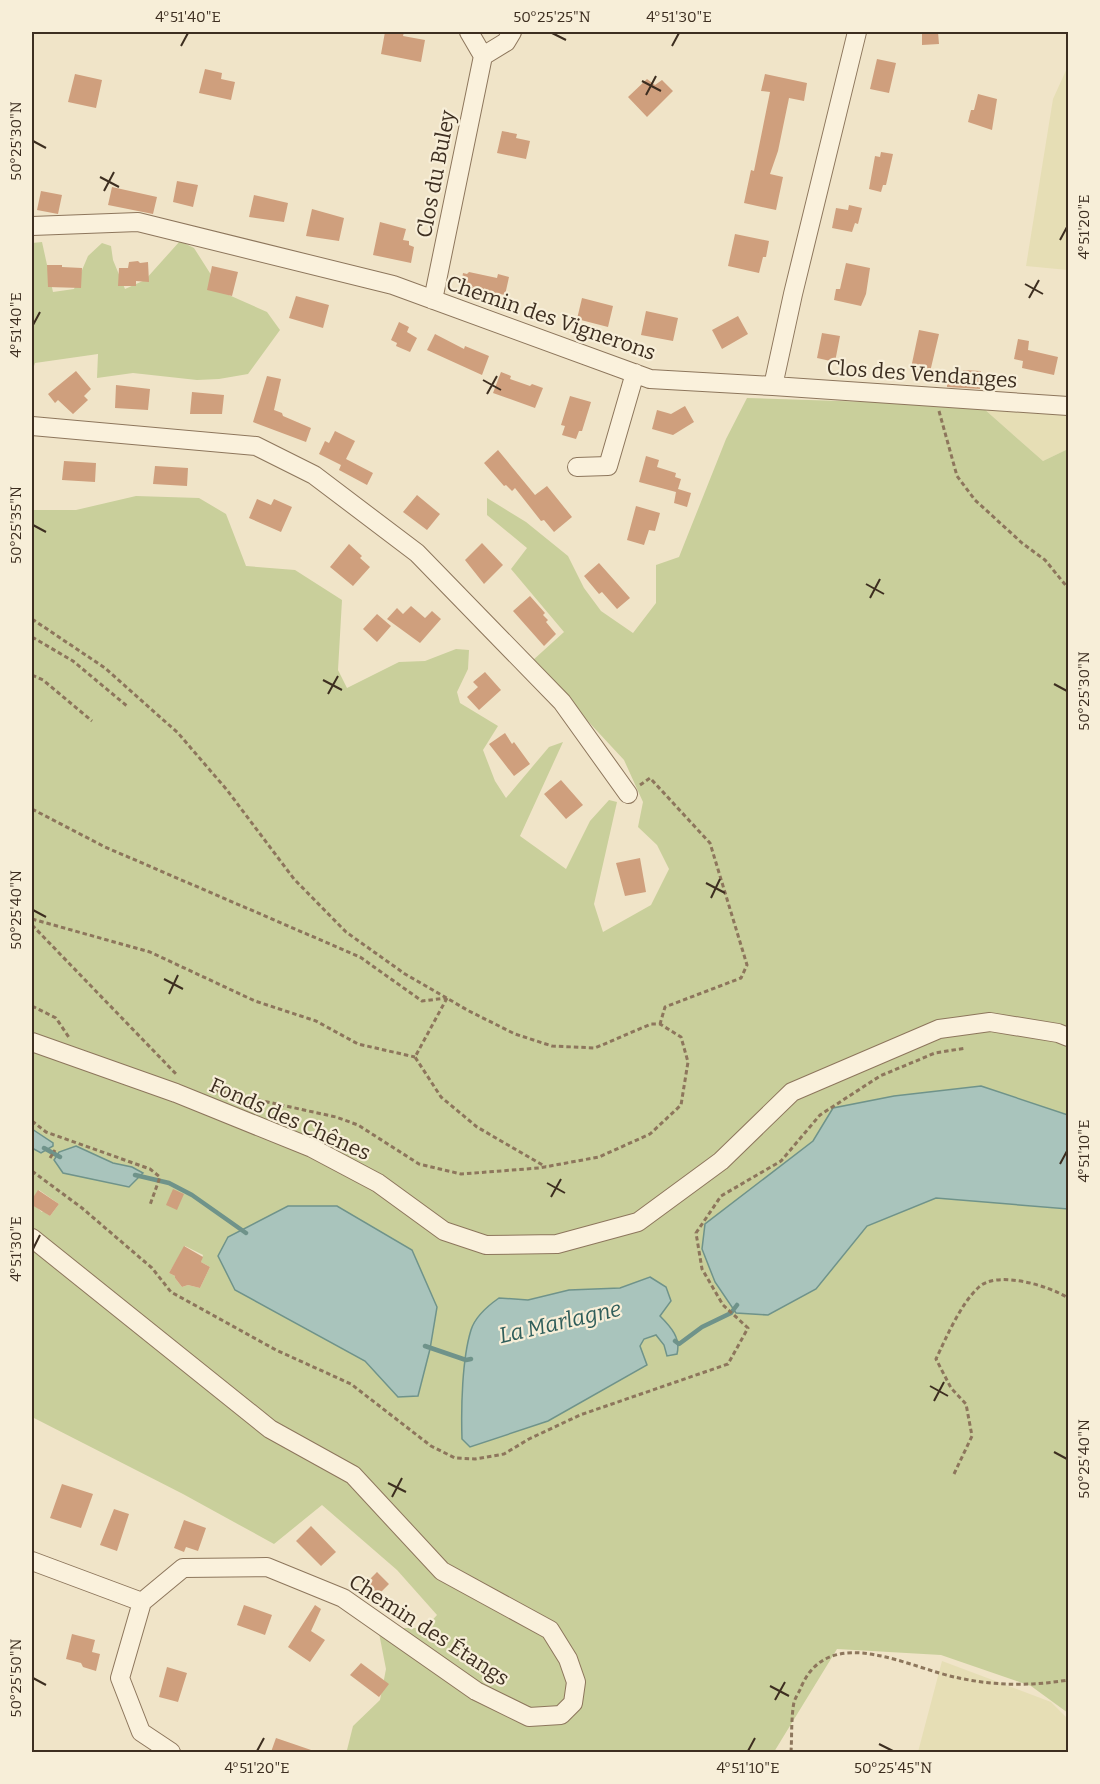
<svg xmlns="http://www.w3.org/2000/svg" width="1100" height="1784" font-family="Bitter,serif">
  <rect width="100%" height="100%" fill="#f0e4c8"/>
  <!-- farmland -->
  <path fill="#e6deb5" d="M1068,66v204l-42,-4 27,-167z
    M974,400l94,6v43l-25,12z
    M942,1661l109,41 17,17v33h-150z"/>
  <!-- green -->
  <path fill="#c9cf9b" fill-rule="evenodd" d="M180,241l14,7 28,44 45,20 13,18 -32,44 -29,5 -22,1 -64,-7 -36,5 1,-24 -63,9 -3,9v-129l10,-1 11,50 21,-3 14,-33 14,-13 9,3 2,14 12,29 20,-9z
    M747,398l124,4 103,-2 69,61 25,-12v666l-87,-29 -87,10 -61,12 -20,33 -108,83 111,65 51,-63 69,-28 132,11v504l-37,-27 -90,-31 -104,-6 -63,103h-423l-4,-2 6,-24 27,-26 6,-31 -8,-41h47l12,-13 -40,-45 -75,-65 -48,39 -91,-50 -151,-77v-214l10,9 1,-1 7,5 9,-12 -20,-14 -7,9v-51l9,5 12,-9 -21,-15v-619h44l60,-14 63,2 27,16 20,52 49,4 47,30 -4,70 9,18 52,-26 26,-1 31,-12 13,1 -1,19 -11,23 3,11 38,23 -15,24 12,31 11,17 43,-51 14,-5 -43,94 46,33 24,-48 19,-21 8,2 -23,102 9,28 48,-27 18,-36 -12,-24 -19,-18 5,-25 -19,-42 -92,-99 32,-29 -53,-63 16,-21 -40,-33v-17l39,24 42,34 16,32 17,23 32,22 23,-30v-38l23,-8 47,-118zM76,1146l37,17 19,4 -3,20 -52,-12zM185,1246l18,9 -2,7 9,5 -10,21 -12,-3 -6,2 -7,-9v-2l-6,-3zM650,1277l16,10 5,14 -11,15c11,11 21,22 17,37l-13,-8 -8,-10 -12,4 -4,7 6,19 -147,-67 29,2 41,-10 51,-2zM437,1307l-7,42 -12,47 -20,1 -33,-36z"/>
  <!-- water -->
  <path fill="#a9c4bc" stroke="#6f938a" stroke-width="1.5" d="M981,1086l87,29v94l-132,-11 -69,28 -51,63 -48,26 -32,-2 -21,-31 -13,-33 3,-25 108,-83 20,-33 61,-12z
    M32,1129l21,14v3l-12,7 -9,-5z
    M76,1146l37,17 19,4 11,6 -14,14 -66,-14 -9,-13 5,-8z
    M288,1206h49l75,44 25,57 -7,42 -12,47 -20,1 -33,-36 -130,-71 -17,-34 10,-19z
    M650,1277l16,10 5,14 -11,15c11,11 21,22 17,38l-10,2 -3,-11 -8,-10 -12,4 -4,7 7,19 -99,56 -78,26 -8,-8c-1,-31 0,-80 9,-109 4,-13 18,-25 28,-32l29,2 41,-10 51,-2z"/>
  <g fill="none" stroke-linecap="round" stroke-linejoin="round">
    <!-- stream -->
    <path stroke="#6f938a" stroke-width="4.5" d="M44,1148l16,9
      M135,1175l34,8 23,12 54,38
      M675,1341l4,3 23,-17 29,-14 6,-8
      M425,1346l41,14 5,-1"/>
  </g>
  <!-- building -->
  <path fill="#cf9f7d" d="M385,32h19l-1,4 22,4 -4,22 -40,-8z
    M922,32h16l1,12 -17,1z
    M877,59l19,4 -7,30 -19,-4z
    M205,69l17,4 -1,6 14,3 -4,18 -32,-7z
    M75,74l27,6 -6,28 -28,-6z
    M765,74l42,9 -3,18 -15,-3 -11,53 -8,23 13,3 -7,33 -32,-7 7,-33 3,1 16,-79 -9,-1z
    M647,79l8,6 7,-5 11,11 -26,26 -19,-20z
    M978,94l19,5 -5,31 -24,-8 3,-12h3z
    M502,131l15,3 -1,4 14,3 -4,18 -29,-6z
    M881,152l12,2 -7,31h-3l-2,7 -12,-3 6,-33 5,1z
    M177,181l21,4 -5,22 -20,-5z
    M112,187l45,10 -4,17 -45,-9z
    M41,191l21,4 -4,19 -21,-4z
    M254,195l34,8 -4,19 -35,-5z
    M849,205l13,3 -4,16 -3,-1 -3,9 -20,-4 4,-20 12,2z
    M312,209l32,9 -5,23 -33,-5z
    M380,222l26,7 -3,11 6,1v4l5,2 -3,16 -38,-8z
    M735,234l34,7 -3,16h-3l-4,16 -31,-7z
    M138,261l2,2 8,-1 1,20 -13,-1v5h-18l1,-18h9l1,-6z
    M846,263l24,5 -4,26 -5,12 -27,-6 2,-11h4z
    M47,265h15v2l20,1 -1,20 -33,-1z
    M212,266l26,6 -6,24 -25,-6z
    M469,272l28,6 1,-4 11,3 -4,18 -20,-4 -5,6 -13,-2 2,-8 -8,-2 2,-12 4,1z
    M296,296l33,9 -6,23 -34,-10z
    M582,298l31,8 -5,21 -31,-8z
    M646,311l32,7 -5,23 -32,-6z
    M738,316l10,18 -26,15 -10,-19z
    M399,322l10,5 -2,5 10,6 -7,14 -14,-6 1,-3 -6,-3z
    M919,330l20,4 -9,38 -19,-4z
    M822,333l18,3 -5,26 -18,-4z
    M435,334l29,15 1,-3 24,10 -7,19 -55,-25z
    M1018,339l11,2 -1,9 30,7 -4,18 -32,-7 1,-7 -9,-2z
    M963,370l18,1 -1,18 -33,-2v-9l15,1z
    M76,371l15,18 -7,7 4,4 -15,14 -15,-14 -3,3 -7,-9z
    M501,372l10,4 -1,3 20,7 2,-2 11,4 -8,20 -42,-15z
    M267,376l14,3 -7,31 8,3 1,3 28,12 -5,14 -53,-20z
    M116,385l34,4 -2,21 -33,-2z
    M192,392l32,3 -2,19h-32z
    M570,396l21,6 -9,29h-3l-3,8 -14,-4 3,-9 -4,-1z
    M685,406l9,16 -21,13 -21,-6 5,-19 14,4z
    M335,431l20,10 -9,18 27,14 -6,12 -28,-15 2,-5 -22,-11 6,-13 4,2z
    M498,450l37,45 12,-9 25,31 -18,15 -10,-12 -3,1 -26,-33 -3,3 -6,-6 -2,1 -20,-23z
    M646,456l13,4 -2,7 19,6 -1,4 6,2 -3,10 13,4 -4,14 -13,-4 2,-11 -37,-10z
    M64,461l32,2 -1,19 -33,-2z
    M155,466l33,2 -1,18 -34,-2z
    M417,495l23,19 -13,16 -24,-18z
    M257,499l14,6 3,-6 18,8 -11,25 -32,-14z
    M636,506l24,7 -5,18 -6,-1 -5,15 -17,-5z
    M482,543l21,22 -19,19 -19,-24z
    M349,544l13,12 -2,2 10,9 -17,19 -23,-19z
    M599,563l31,35 -13,11 -15,-17 -3,2 -15,-18z
    M530,596l15,17 -2,2 5,5 -2,2 10,12 -12,12 -31,-35z
    M411,606l14,12 7,-7 9,8 -21,24 -33,-24 10,-11 6,6z
    M377,614l14,12 -14,16 -14,-13z
    M485,672l16,18 -22,20 -12,-13 11,-10 -5,-5z
    M505,733l7,11 2,-2 16,22 -16,12 -25,-32z
    M561,780l22,25 -17,14 -22,-25z
    M640,858l6,34 -21,4 -9,-33z
    M173,1189l11,5 -7,16 -11,-5z
    M38,1190l21,14 -9,12 -18,-11v-6z
    M184,1246l19,11 -2,5 9,5 -10,21 -12,-3 -6,2 -7,-9v-2l-6,-3z
    M62,1484l31,10 -12,34 -31,-10z
    M114,1509l15,5 -12,37 -17,-6z
    M184,1520l22,8 -8,23 -12,-4 -2,5 -10,-4z
    M311,1526l25,26 -15,14 -25,-25z
    M377,1572l12,12 -11,11 -12,-12z
    M244,1605l28,10 -7,20 -28,-10z
    M315,1605l6,4 -10,22 14,9 -15,22 -22,-15z
    M72,1634l23,6 -3,12 8,2 -4,17 -13,-4 -2,-4 -15,-4z
    M361,1663l28,21 -10,13 -29,-22z
    M167,1667l20,6 -9,29 -19,-5z
    M276,1738l38,13v1h-43z"/>
  <g fill="none" stroke-linecap="round" stroke-linejoin="round">
    <defs>
      <path id="minor" d="M483,56l23,-14 6,-10
        M32,226l106,-4 255,63 257,94 123,7 20,-92 64,-262
        M433,300l50,-244 -14,-24
        M773,386l295,20
        M32,426l224,20 58,29 103,78 145,149 66,92
        M577,467l31,-1 27,-93
        M32,1042l144,51 136,55 66,35 66,48 42,14 71,-1 81,-22 83,-61 71,-69 147,-63 51,-7 68,11 10,4
        M32,1238l238,191 83,46 89,96 108,59 18,29 8,23 -3,21 -12,12 -32,2 -53,-26 -133,-93 -76,-31 -84,1 -41,34 -22,76 21,54 30,20
        M32,1561l110,41"/>
    </defs>
    <!-- minor casing -->
    <use href="#minor" stroke="#8d765c" stroke-width="20"/>
    <!-- path -->
    <path stroke="#8d765c" stroke-width="3" stroke-dasharray="4.5 3" stroke-linecap="butt" d="M939,411l18,65 18,24 47,43 23,17 23,28
      M32,619l73,49 73,65 49,57 67,89 52,53 59,42 64,37 46,23 37,12 43,2 56,-24h9l21,13 7,25 -7,43 -31,29 -51,23 -60,11 -78,6 -42,-10 -61,-39 -22,-8 -123,-27
      M32,637l41,24 54,45
      M32,675l11,5 49,41
      M640,785l10,-7 60,65 37,122 -6,13 -76,29 -5,17
      M32,809l73,38 255,110 62,44 24,-3
      M32,919l118,33 105,49 61,20 42,23 57,13
      M32,925l145,150
      M447,998l-32,59 26,40 36,30 69,40
      M32,1006l24,12 14,21
      M32,1121l14,11 104,37 10,8 -10,28
      M50,1158l5,-8
      M32,1171l50,37 70,60 19,24 105,58 75,34 80,62 24,12 20,1 29,-5 25,-15 51,-24 148,-51 20,-36 -25,-23 -21,-36 -6,-36 25,-37 60,-35 39,-46 60,-39 55,-23 31,-5
      M954,1474l18,-38 -6,-32 -15,-16 -15,-29c10,-21 25,-56 43,-72 18,-17 71,-1 89,11
      M791,1752c1,-16 0,-34 3,-50 2,-6 6,-11 8,-17 29,-63 109,-16 157,-7 37,8 73,8 109,2"/>
    <!-- minor -->
    <use href="#minor" stroke="#faf1dc" stroke-width="18"/>
  </g>
  <!-- ticks -->
  <path fill="none" stroke="#3d2e20" stroke-width="2" d="M552,33l14,7M181,46l7,-13M672,46l7,-13M642,81l19,10M646,95l10,-19M33,141l13,7M100,177l19,10M104,191l10,-19M1060,240l7,-13M1025,284l18,10M1029,298l10,-18M33,325l7,-13M483,380l18,10M487,394l10,-18M33,525l13,7M866,584l18,10M870,598l10,-19M323,680l19,10M1054,684l13,7M328,694l10,-18M706,883l19,10M711,898l9,-19M33,910l13,7M164,979l19,10M169,994l9,-19M1060,1164l7,-13M547,1183l18,10M551,1197l10,-18M33,1249l7,-14M930,1386l18,10M934,1401l10,-19M1054,1452l13,7M388,1483l18,9M392,1497l10,-19M33,1678l13,7M770,1686l19,10M775,1700l10,-18M879,1744l14,7M257,1751l7,-13M748,1751l7,-13"/>
  <g text-anchor="middle" dominant-baseline="central" stroke-width="4.5" stroke-linejoin="round" paint-order="stroke">
    <!-- street labels -->
    <g font-size="21" fill="#3d2e20" stroke="#f7eed8">
      <text transform="translate(436 174) rotate(-79)">Clos du Buley</text>
      <text transform="translate(551 318) rotate(19)">Chemin des Vignerons</text>
      <text transform="translate(922 374) rotate(4)">Clos des Vendanges</text>
      <text transform="translate(290 1119) rotate(24)">Fonds des Chênes</text>
      <text transform="translate(429 1630) rotate(33)">Chemin des Étangs</text>
    </g>
    <!-- water labels -->
    <g font-size="22" font-style="italic" fill="#2f5d5a" stroke="#f7eed8">
      <text transform="translate(560 1322) rotate(-13)">La Marlagne</text>
    </g>
  </g>
  <!-- border -->
  <rect width="1100" height="1784" fill="none" stroke="#f7eed8" stroke-width="66"/>
  <rect x="33" y="33" width="1034" height="1718" fill="none" stroke="#3d2e20" stroke-width="2"/>
  <g font-size="15" text-anchor="middle" fill="#3d2e20">
    <text x="188" y="22">4°51'40"E</text>
    <text x="552" y="22">50°25'25"N</text>
    <text x="679" y="22">4°51'30"E</text>
    <text transform="translate(16 141) rotate(-90)" y="5">50°25'30"N</text>
    <text transform="translate(1084 227) rotate(-90)" y="5">4°51'20"E</text>
    <text transform="translate(16 325) rotate(-90)" y="5">4°51'40"E</text>
    <text transform="translate(16 525) rotate(-90)" y="5">50°25'35"N</text>
    <text transform="translate(1084 691) rotate(-90)" y="5">50°25'30"N</text>
    <text transform="translate(16 910) rotate(-90)" y="5">50°25'40"N</text>
    <text transform="translate(1084 1151) rotate(-90)" y="5">4°51'10"E</text>
    <text transform="translate(16 1249) rotate(-90)" y="5">4°51'30"E</text>
    <text transform="translate(1084 1459) rotate(-90)" y="5">50°25'40"N</text>
    <text transform="translate(16 1678) rotate(-90)" y="5">50°25'50"N</text>
    <text x="257" y="1773">4°51'20"E</text>
    <text x="748" y="1773">4°51'10"E</text>
    <text x="893" y="1773">50°25'45"N</text>
  </g>
</svg>
